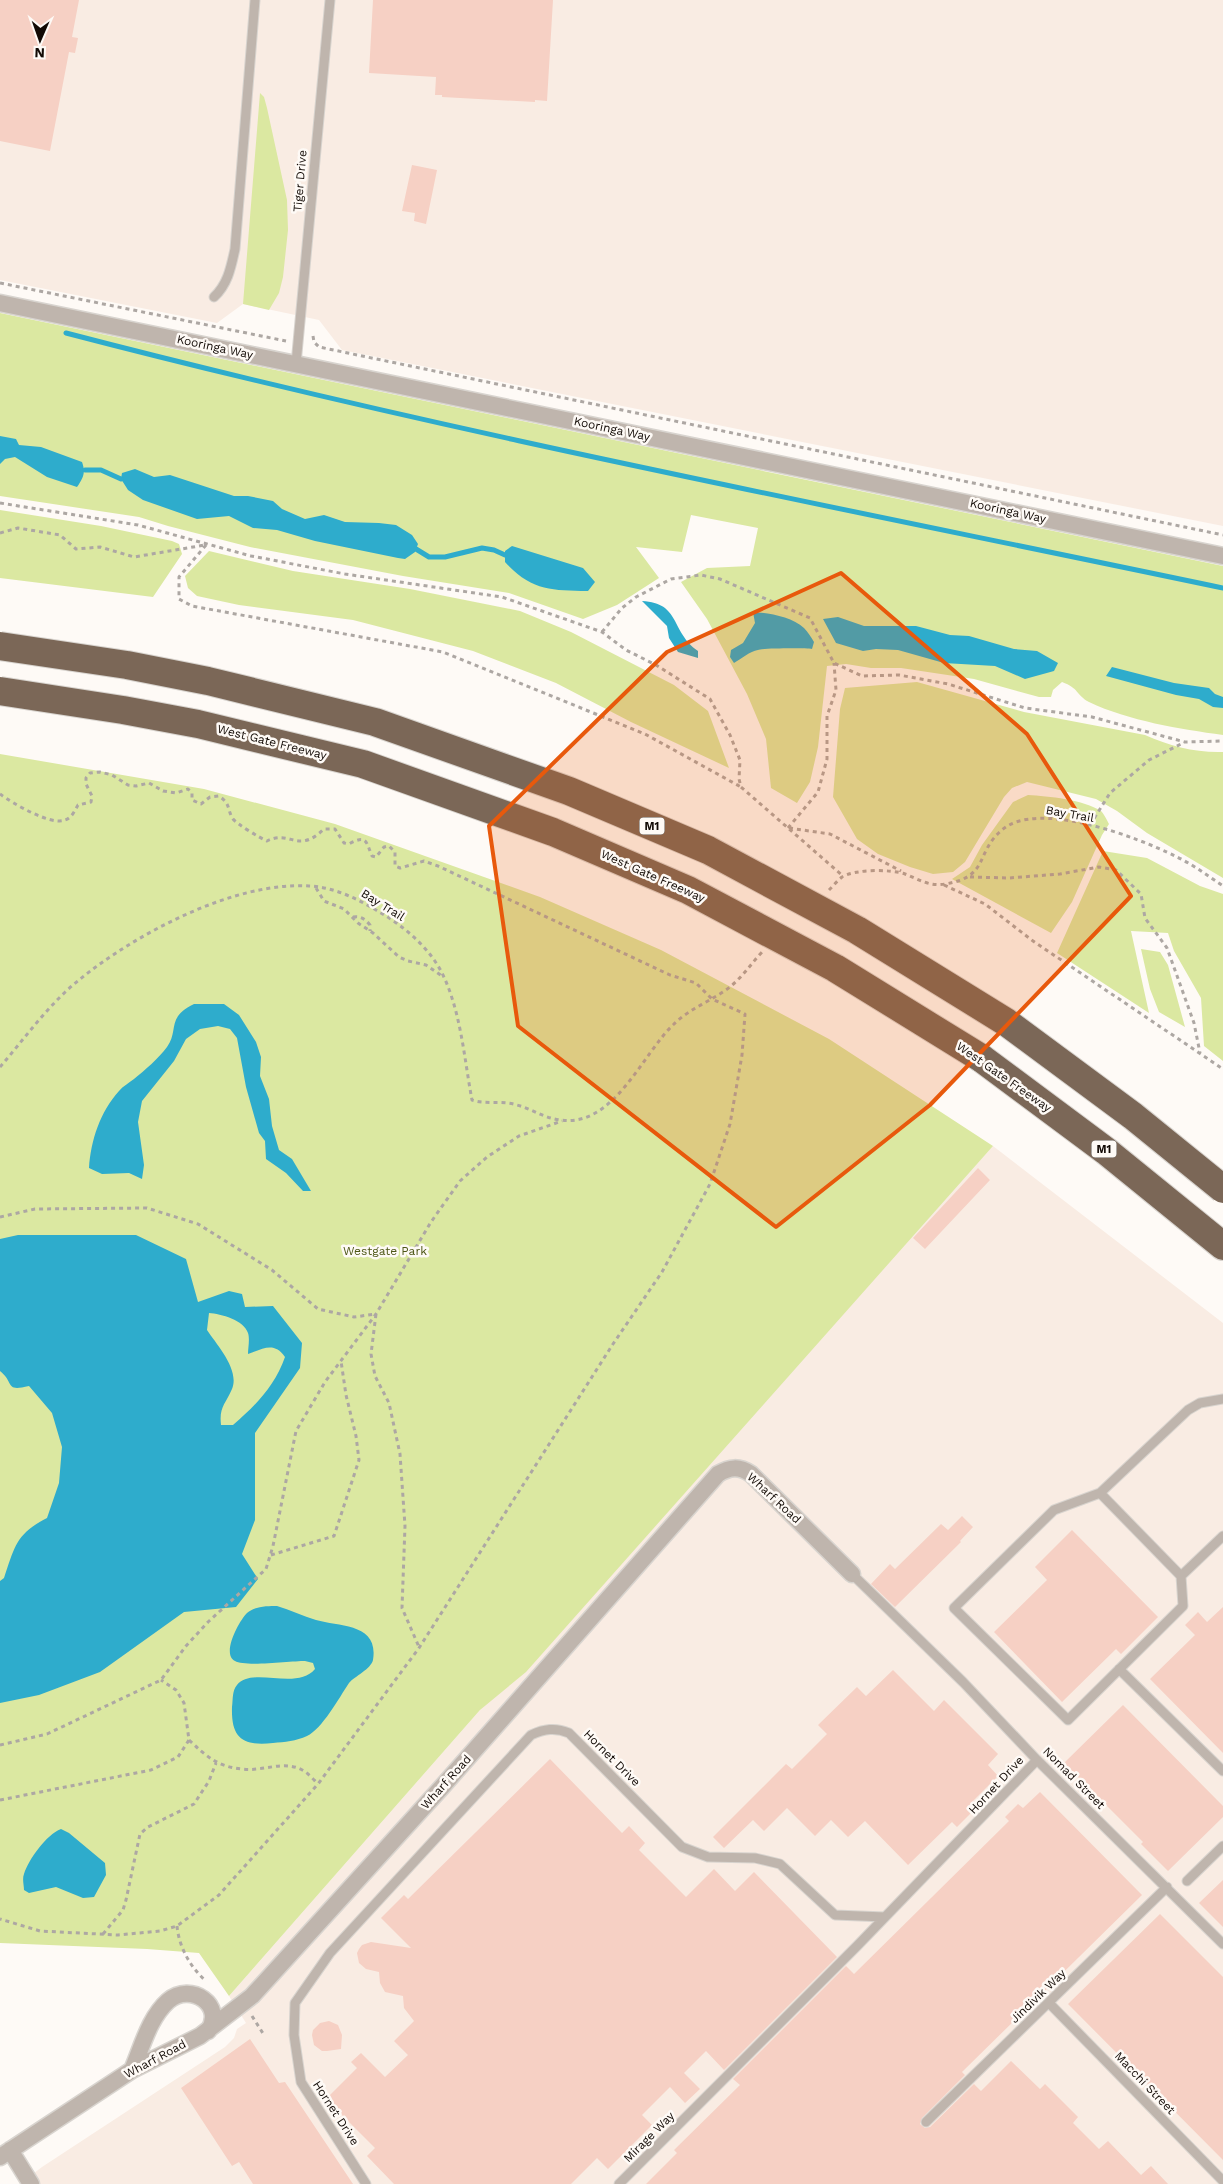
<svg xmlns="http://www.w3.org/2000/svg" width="1223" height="2184" font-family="'Work Sans',sans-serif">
  <rect width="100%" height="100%" fill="#fefaf6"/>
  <!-- built -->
  <path fill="#f9ece3" d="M0,0h1223v526l-881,-176 -23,-30 -76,-16 -26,19 -217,-43z
    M993,1146l230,177v861h-1203l22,-17 183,-120 9,-9 3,-9 9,-6 -17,-27 251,-286z"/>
  <!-- green -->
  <path fill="#dbe8a1" d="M260,93l4,4 3,11 20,92 1,30 -5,47 -4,16 -10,17 -26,-6z
    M0,313l1223,253v169c-43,-6 -94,-14 -134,-33 -13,-7 -10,-14 -27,-20l-9,8 -2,7h-12l-65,-18 -73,-11h-30l-25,-4 -19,2 -9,81 -8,35 -13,21 -26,-15 -5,-49 -19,-45 -40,-75 -26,-37 26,-14 43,-2 8,-38 -67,-13 -9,37 -46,-5 23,31 -42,27 -34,14 -74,-26 -106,-17 -153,-29 -82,-21 -29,-9 -139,-21z
    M0,510l101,16 71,15 7,3 3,10 -29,43 -153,-19z
    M209,551l84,20 117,18 110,22 51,21 103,53 34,26 21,57 -98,-46 -75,-39 -83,-32 -120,-31 -114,-15 -42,-9 -9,-8 -3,-12z
    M917,682l107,30 121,23c25,11 51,18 78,17v126l-76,-45 -30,-22 -21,-12 -69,-17 -15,6 -8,9 -39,65 -12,10 -20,2 -23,-7 -32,-13 -21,-15 -24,-42 7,-88 5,-21z
    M0,754l204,35 131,35 205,73 121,53 168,89 164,107 -467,526 -46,38 -251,286 -30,-43 -52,-4 -147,-6z
    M1028,795c20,1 56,5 73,16 3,3 6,9 8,13l-7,11 -30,67 -21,31 -99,-54 18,-12 12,-22 31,-43z
    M1103,851l44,7 53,28 23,8v167l-19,-15 -3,-48 -27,-47 -6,-18 -37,-2 18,82 -92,-60z
    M1141,949l19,3 8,13 17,62 -26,-15 -9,-23z"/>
  <!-- water -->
  <path fill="#2eaccc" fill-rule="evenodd" d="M0,436l16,3 3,6 22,2 41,15c4,11 1,16 -5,25l-30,-10 -32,-20 -10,2 -5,5z
    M135,469l19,8 16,-2 64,21h14l25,5 9,8 23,10 19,-4 21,7 34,1 17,2 16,10 6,9 -3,8 -10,7 -7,-1 -83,-17 -38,-11 -24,-2 -24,-12 -32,3 -54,-19 -15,-10 -7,-11 1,-6z
    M512,546l71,22 12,14 -7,9c-37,-1 -56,0 -83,-29v-11z
    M642,601c39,2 28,30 56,50v7l-20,-6 -9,-14 -2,-12z
    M753,612c16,1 39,5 51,16 4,4 7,9 10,14l-2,7c-4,-1 -49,-1 -54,1 -8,1 -17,9 -24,13l-4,-6 1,-7 12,-7 12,-20z
    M838,617l26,9h52l34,9 19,1 45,13 23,2 21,12 -4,8 -29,8 -30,-13 -51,-3 -46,-13 -22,-1 -13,2 -27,-8 -13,-24z
    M1112,667l62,16 35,5 6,6 8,3v11l-10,-1 -14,-8 -23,-4 -70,-19z
    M194,1004h30l15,11 17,27 5,15 -1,19 9,23 3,27 7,24 13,9 19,32h-8l-17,-18 -20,-14 -1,-18 -6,-8 -13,-46 -9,-49 -7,-9 -12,-3 -18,3 -14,10 -12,22 -32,40 -4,21 6,43 -2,14 -13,-6 -27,1 -13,-6c2,-28 11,-56 30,-77 4,-5 10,-8 15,-12 11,-9 24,-20 33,-32 12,-16 -1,-30 27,-43z
    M18,1235h118l50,24 12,43 31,-11 13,3 3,13 28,-1 29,37 -2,25 -45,65v87l-13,34 16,25 -22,28 -52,5 -84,60 -61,23 -39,8v-122l4,-3c11,-32 12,-44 43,-60l12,-35 3,-36 -10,-34 -23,-27c-25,6 -14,-3 -29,-15v-132zM209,1313c12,1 35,7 39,20 2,6 0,15 0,21 15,-5 26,-13 37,3 -10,29 -30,49 -52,68h-12c-2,-18 4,-20 11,-36 8,-19 -15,-44 -25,-59z
    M277,1606c13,4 26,10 39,14 24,7 63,3 57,40 -2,9 -18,16 -24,23 -10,15 -27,46 -42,53 -11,5 -22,6 -34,7 -30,3 -42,-4 -41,-36 1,-8 0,-16 5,-22 15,-19 60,6 78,-16l-2,-6 -8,-2c-14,0 -60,6 -70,0 -14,-7 4,-40 12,-48 8,-7 21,-7 30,-7z
    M61,1829l8,4 36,30 1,12 -12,22 -11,1 -27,-11 -27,6 -5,-3c0,-5 -2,-11 0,-16 5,-15 22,-39 37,-45z"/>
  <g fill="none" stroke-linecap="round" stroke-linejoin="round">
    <!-- stream -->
    <path stroke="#2eaccc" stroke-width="5" d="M66,333c383,100 771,174 1157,255
      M85,470h16l20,9
      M416,549l13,8h16l37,-9 12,2 11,5"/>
  </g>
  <!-- building -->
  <path fill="#f6d0c4" d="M0,0h79l-7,37 6,1 -3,15 -6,-1 -19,99 -50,-10z
    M373,0h180l-6,101 -12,-1v2l-93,-5v-2h-7l1,-18 -67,-4z
    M412,165l25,5 -11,54 -12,-3 1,-8 -13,-2z
    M978,1168l12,12 -65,69 -12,-11z
    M962,1516l11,11 -13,14 1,1 -66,65 -24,-23 19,-20 5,5 46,-45 7,6z
    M1072,1530l86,87 -37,37 -5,-5 -54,53 -68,-70 53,-52 -12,-13z
    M1223,1607v146l-73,-74 45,-44 -10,-10 13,-13 9,10z
    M893,1670l41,41 10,-11 54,54 -10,11 10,11 -25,25 5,5 -21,21 -5,-5 -44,43 -43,-44 -17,16 -17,-17 -16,16 -28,-28 -23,23 -11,-11 -29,28 -11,-11 73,-73 6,5 35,-35 -9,-9 39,-38 9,9z
    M1123,1705l100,101v11l-55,54 -27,-27 2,-2 -79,-79z
    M550,1759l72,74 7,-7 16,17 -6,7 47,47 28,-28 21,22 19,-19 83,85 -113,113 -18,-19 -22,22 16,16 -15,14 -15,-16 -28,28 10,10 -44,44 -11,-11 -26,26h-177l-27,-28 8,-8 -49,-49 31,-31 -6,-6 10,-9 24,24 23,-22 -14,-14 20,-20 -10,-13 -1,-12 -18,-4 -5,-9 -1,-11 -13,-3 -7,-6 -2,-10 2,-4 3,-4 9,-3 40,6 -30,-30 23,-23 4,4z
    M1040,1792l102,103 -180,177 3,3 -43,43 -2,6 5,4 5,-1 44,-43 7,7 30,-30 29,28 5,-5 33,33 -5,6 26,26 9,-8 33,34 10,-9 17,18h-522l31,-31 -3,-3 66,-65 -7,-6 113,-113 8,8 155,-153 -4,-4 13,-13 5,4z
    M1223,1880v47l-24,-24z
    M1160,1914l63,63v183l-155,-156z
    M329,2021l9,4 4,10 -1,14 -14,2h-5l-8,-6 -2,-10 1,-5 7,-7z
    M250,2039l29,44 6,-1 68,102h-100l-14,-22 -7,4 -51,-78z"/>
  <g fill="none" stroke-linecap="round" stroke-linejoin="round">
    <defs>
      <path id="lane" d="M214,297c14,-13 17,-30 21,-48l20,-249
        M296,364l34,-364
        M1223,1399l-23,4 -12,7 -88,83 81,83 42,-40
        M1100,1493l-46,17 -100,98 114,112 115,-114 -2,-30
        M852,1574l111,108 74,78 186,184
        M1119,1669l104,102
        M1187,1881l36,-35
        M1049,2003l174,178
        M926,2122l241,-235
        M366,2184l-65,-102 -7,-47 1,-32 35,-50 201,-218c13,-6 24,-8 38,-2l113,114 26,10 47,1 25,6 55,51 50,2
        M619,2184l238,-238 180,-186"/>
      <path id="street" d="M0,303l1223,253
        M132,2070c10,-23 17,-52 36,-69 23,-20 58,5 40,30
        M10,2150l21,34
        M0,2157l132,-87 68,-34 52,-40 189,-208 277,-314c12,-7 21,-8 33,0l101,100"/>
      <path id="highway" d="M981,1058l125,93 117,95"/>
    </defs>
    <!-- lane casing -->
    <use href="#lane" stroke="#d8d4cf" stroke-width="11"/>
    <!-- street casing -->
    <use href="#street" stroke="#d8d4cf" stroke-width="19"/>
    <!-- highway casing -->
    <use href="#highway" stroke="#d8d4cf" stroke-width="30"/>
    <!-- path -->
    <path stroke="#ada7a3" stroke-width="3" stroke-dasharray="4 4" stroke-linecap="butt" d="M0,283l286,58
      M313,336l1,6 5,5 904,188
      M0,503l138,22 113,31 94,18 157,23 100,35 24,18 30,15 54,34 20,36 10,25 -1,19 2,8 102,89
      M0,533l18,-5 42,7 16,14 24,-2 34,10 71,-12
      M206,545l-27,32v22l13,7 251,46 202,82 96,53
      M602,632l20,-24 14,-11 35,-18 30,-4 19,4 90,39 24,45 28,13 37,-1 49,9 77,24 67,9 93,25 38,-1
      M0,794c12,9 51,32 65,26 7,-2 10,-10 13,-15l13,-3 1,-6 -6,-12v-6l4,-5 10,-1 12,3 16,10 8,1 13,-3 14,8 13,2 12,-4 4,4v7l9,4 9,-7 9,-1c12,8 8,14 14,23 4,5 27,19 34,22 24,-12 30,14 57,-12h11l9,14 5,1c18,-10 17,-2 23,12l4,1 8,-10 5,-1 6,6v14l5,2 24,-7 14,5 232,109 26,8 16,16 33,15 -3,41 -12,69 -20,60 -48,88 -49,72 -194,304 -101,136 -99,111 -42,31 -17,5 -42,4 -78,-4 -40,-12
      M1090,825l20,-32 39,-33 36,-18
      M788,828l30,-36 9,-33v-43l9,-26 -2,-27
      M789,828l41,6 71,37
      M970,877l39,1 51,-4 39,-7 17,3 25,24 4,24 22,30 27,75 6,30
      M944,885l41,19 48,37 190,128
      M316,888l8,13 20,8 14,14 15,10 26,24 9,4 18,4 16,11
      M829,890c4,-4 8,-9 13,-13 13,-8 49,-8 63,-3 13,5 25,13 40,10 45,-7 30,-32 57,-54 35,-31 135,7 173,26 17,8 32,19 48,30
      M353,917c8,-1 12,2 17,8v6
      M0,1067c25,-29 49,-63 79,-87 56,-46 156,-99 230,-94 24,1 47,12 67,24 26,15 50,34 65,61 20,39 23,87 31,129 14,5 30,0 45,5 15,4 27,13 43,15 54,8 82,-66 114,-96 16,-16 40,-24 57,-38 12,-10 20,-22 31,-34
      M0,1217l35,-8 112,-1 51,16 74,46 46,39 36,8 22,-3 -5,40 4,22 14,27 11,51 5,72 -3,82 17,39
      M271,1555l63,-19 25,-76 -3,-24 -10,-41 -5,-34
      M189,1740c17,16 29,27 53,29 21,3 43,-10 62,2 5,3 10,9 14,13
      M0,1745l47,-11 114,-54 25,-34 22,-24 58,-53 7,-23 23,-115 29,-49 51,-68 55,-92 29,-41 27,-24 32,-21 43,-15
      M0,1800l151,-30 27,-13 11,-17 -5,-37 -8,-13 -15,-10
      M177,1926c2,21 13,41 29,55
      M103,1934l20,-24 3,-10 14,-66 8,-7 46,-23 15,-23 7,-18
      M252,2016l12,19"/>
    <!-- lane -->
    <use href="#lane" stroke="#bfb5ad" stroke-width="9"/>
    <!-- street -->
    <use href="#street" stroke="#bfb5ad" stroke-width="16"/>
    <!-- highway -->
    <use href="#highway" stroke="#7b6757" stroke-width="28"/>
    <defs>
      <path id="highway-bridge" d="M0,646l127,19 81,16 167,41 194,69 139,59 149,80 149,92 127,94 90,73
        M0,691l123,19 75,14 165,40 190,68 135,58 147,78 146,90"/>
    </defs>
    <!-- highway-bridge casing -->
    <use href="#highway-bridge" stroke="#d8d4cf" stroke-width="30" stroke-linecap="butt"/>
    <!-- highway-bridge -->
    <use href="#highway-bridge" stroke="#7b6757" stroke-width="28"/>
  </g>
  <!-- marked area -->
  <path fill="#e8590c" fill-opacity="0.2" stroke="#e8590c" stroke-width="4" stroke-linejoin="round" d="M841,573l186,161 104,162 -201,209 -154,122 -258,-201 -29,-200 178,-174z"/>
  <g text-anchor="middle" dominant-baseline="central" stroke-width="5" stroke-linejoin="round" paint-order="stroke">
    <!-- shield labels -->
    <g fill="#fefaf6" stroke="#59524d" stroke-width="1">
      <rect x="639.5" y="817.5" width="25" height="17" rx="4"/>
      <rect x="1091.5" y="1140.5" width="25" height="17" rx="4"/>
    </g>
    <g font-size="11" font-weight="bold" fill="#120a05">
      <text x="652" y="826">M1</text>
      <text x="1104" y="1149">M1</text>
    </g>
    <!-- street labels -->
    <g font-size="12" fill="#120a05" stroke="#fefaf6">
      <text transform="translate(300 181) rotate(-85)">Tiger Drive</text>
      <text transform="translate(215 347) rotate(12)">Kooringa Way</text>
      <text transform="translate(612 429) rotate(12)">Kooringa Way</text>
      <text transform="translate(1008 511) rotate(12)">Kooringa Way</text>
      <text transform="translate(272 742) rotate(14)">West Gate Freeway</text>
      <text transform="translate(1070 814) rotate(10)">Bay Trail</text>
      <text transform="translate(653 876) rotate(24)">West Gate Freeway</text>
      <text transform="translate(383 905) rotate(32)">Bay Trail</text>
      <text transform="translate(1004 1077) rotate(35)">West Gate Freeway</text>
      <text transform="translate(774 1498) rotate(43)">Wharf Road</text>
      <text transform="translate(612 1758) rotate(45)">Hornet Drive</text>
      <text transform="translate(1074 1778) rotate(45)">Nomad Street</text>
      <text transform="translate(446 1782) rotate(-48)">Wharf Road</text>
      <text transform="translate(996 1785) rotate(-47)">Hornet Drive</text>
      <text transform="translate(1038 1996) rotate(-44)">Jindivik Way</text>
      <text transform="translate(155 2059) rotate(-28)">Wharf Road</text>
      <text transform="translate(1145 2083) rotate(46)">Macchi Street</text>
      <text transform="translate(336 2113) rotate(57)">Hornet Drive</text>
      <text transform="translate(649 2137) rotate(-45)">Mirage Way</text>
    </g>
    <!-- park labels -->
    <g font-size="12" fill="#4d5616" stroke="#fefaf6">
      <text x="385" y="1251">Westgate Park</text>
    </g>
  </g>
  <!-- north arrow -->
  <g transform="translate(40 40) rotate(182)" stroke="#fefaf6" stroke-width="4" paint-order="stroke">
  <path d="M0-4L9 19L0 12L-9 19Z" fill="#120a05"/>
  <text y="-8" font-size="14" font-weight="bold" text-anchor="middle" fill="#120a05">N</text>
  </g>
</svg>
